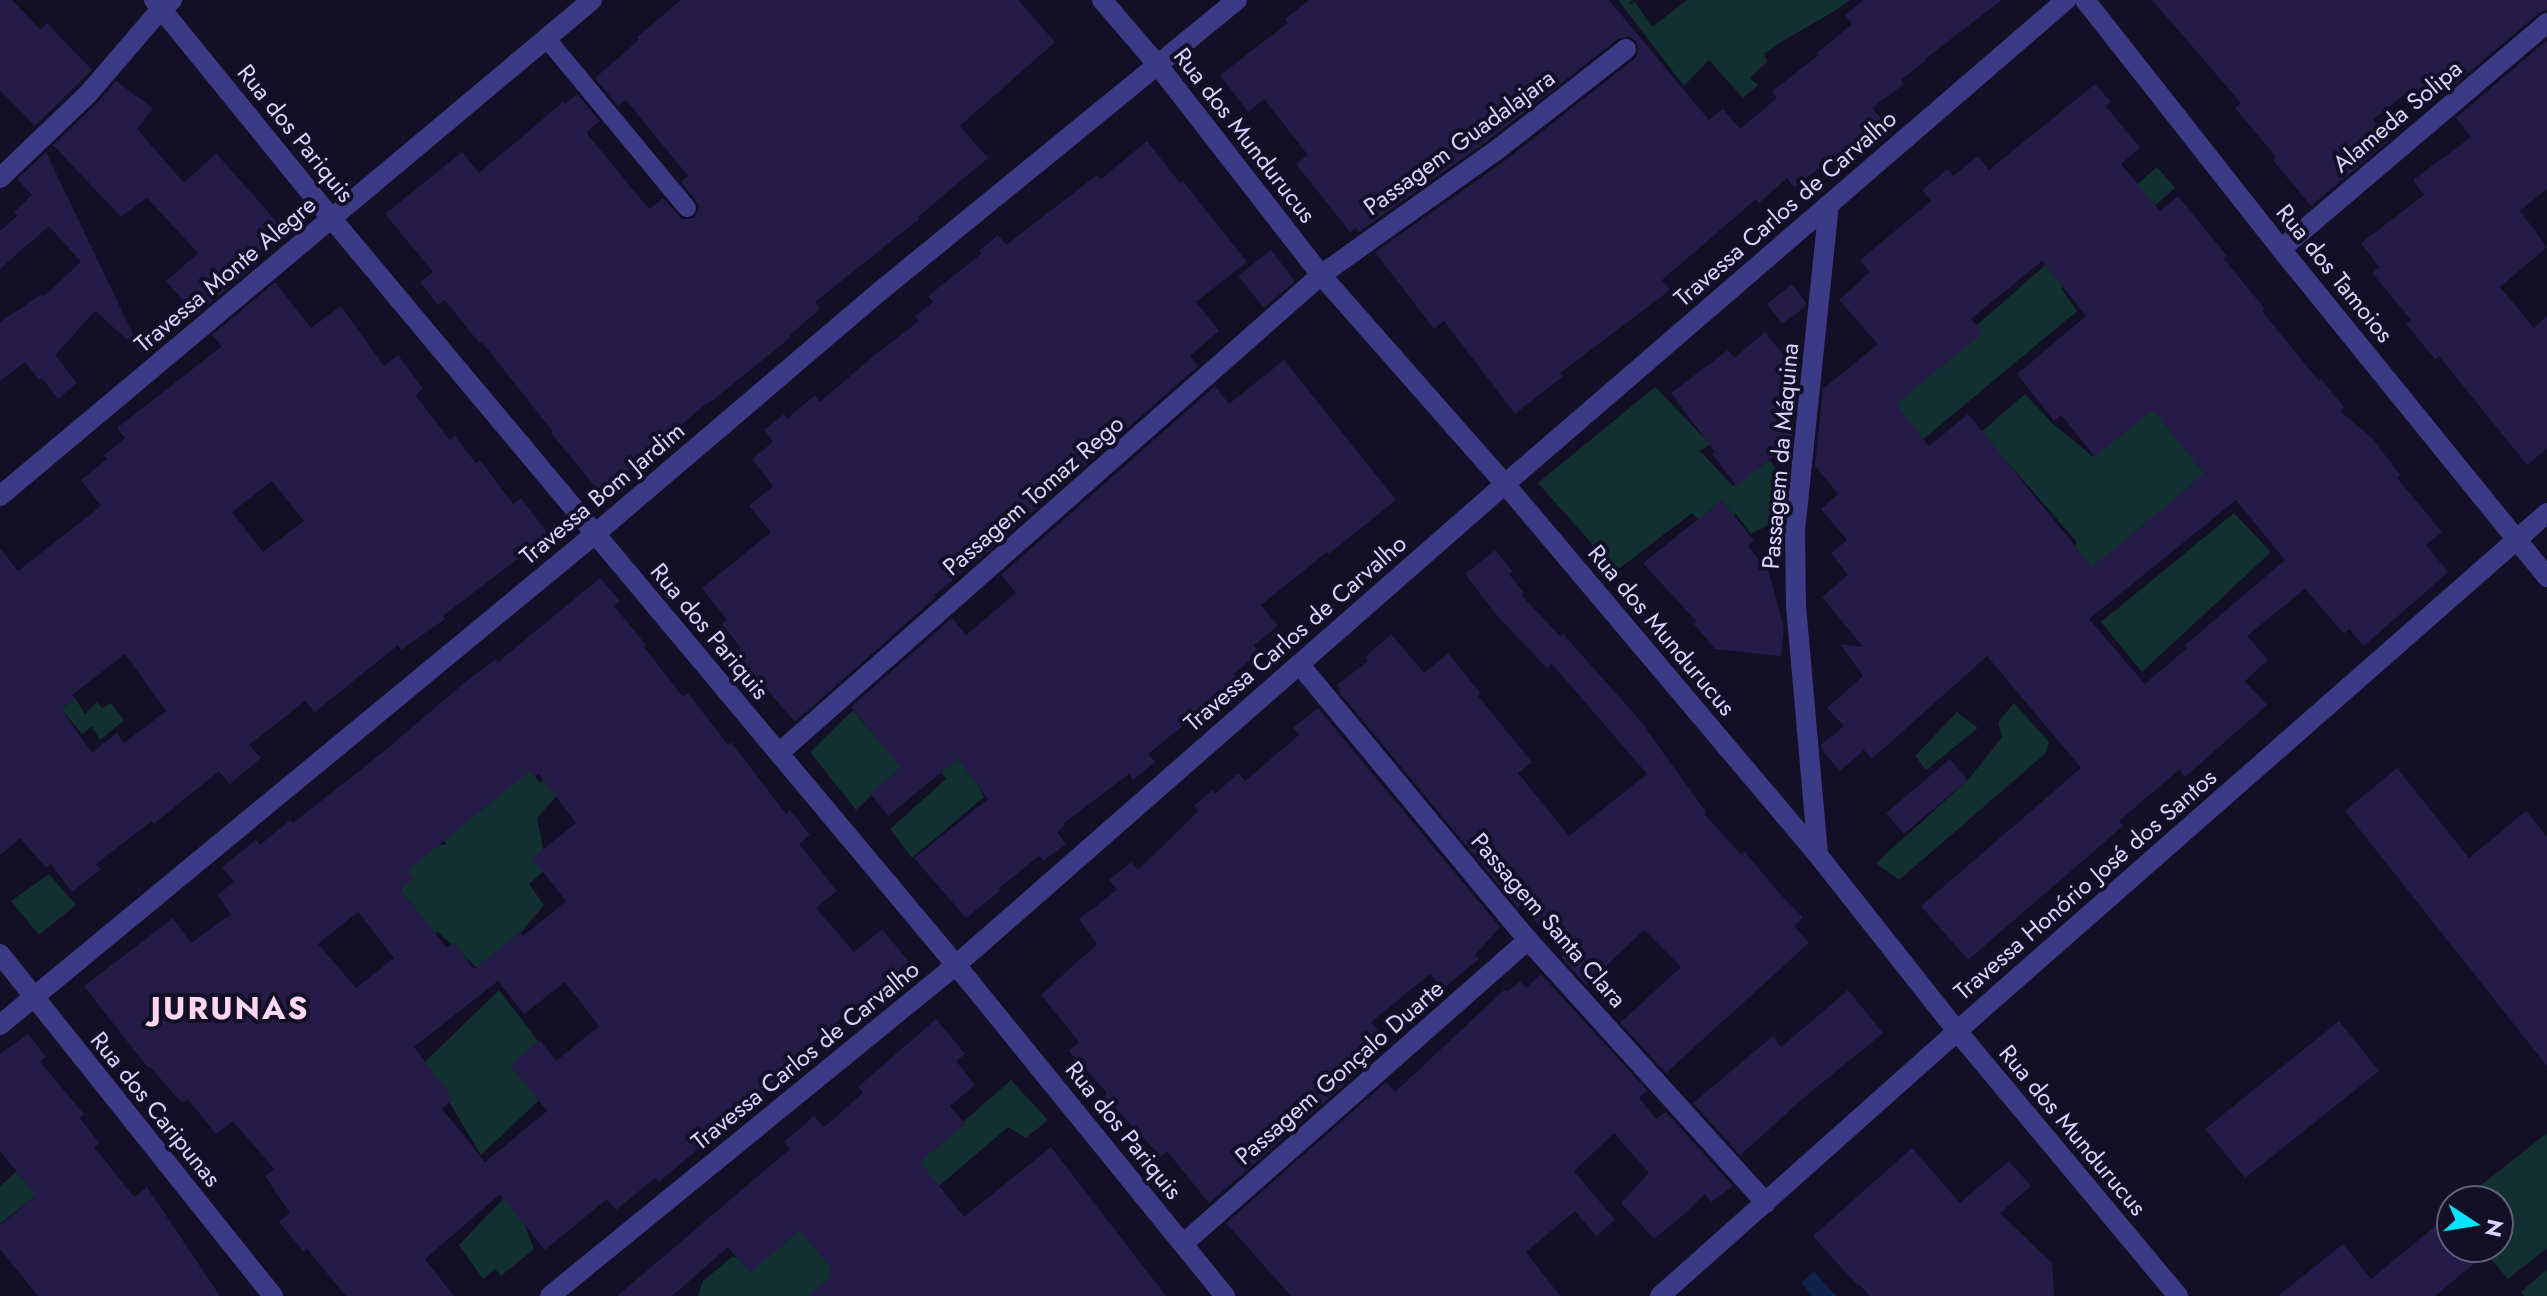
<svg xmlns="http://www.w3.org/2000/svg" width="2547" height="1296" font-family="Jost,sans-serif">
  <rect width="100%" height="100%" fill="#130f26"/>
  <!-- green -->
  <path fill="#12302f" d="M1618,0h15l-6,5 8,-3 17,25 35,-27h163c-27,21 -59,33 -86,54l3,8 -17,16 8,7 -15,13 -34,-38 -25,26z
    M2157,167l18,21 -114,100 16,23 -156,130 -35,-36z
    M1655,387l55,57 -10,7 33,35 37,-26 13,20 -5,40 -27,14 -15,-20 -29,14 -15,-15 -76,58 -78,-88z
    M2025,394l27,29 40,33 58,-51 61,64 -124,106 -12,-27 1,-7 -95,-109z
    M2234,513l37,39 -129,120 -41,-50z
    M75,698l10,16 12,-12 5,6 9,-5 13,17 -24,20 -8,-14 -10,8 -21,-25z
    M910,701c25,30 59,60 74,96l-72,61 -22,-29 56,-50 -24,-31 -66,62 -46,-58 43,-42 18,22z
    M2014,703l35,39 -3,11 -147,127 -23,-17 92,-83 34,-43 -4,-15z
    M1957,712l21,16 -52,42 -11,-14z
    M575,746l-14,45 -24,27 10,50 -18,16 15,21 -59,70 -47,-43 -31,14c-6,-42 -13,-57 6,-97l33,-5 -15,-21 50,-15 20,-13 -1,-29 17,-13 23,30z
    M49,874l27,31 -37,30 -28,-34z
    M499,990l66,86 -84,79 -56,-93z
    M1011,1080l37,40 -22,18 -18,-11 -198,169h-112l5,-15 29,-24 29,3 85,-74 28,14z
    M2547,1133v115l-39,31 -26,-31h17v-48h-37z
    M36,1154l17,28 -53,42v-38z
    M504,1198l20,25 10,26 -33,27 -6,-7 -12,10 -24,-34z
    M2547,1269v27h-23l-3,-4z"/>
  <!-- water -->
  <path fill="#0c2248" d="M1814,1271l19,22 4,3h-25l-11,-13z"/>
  <!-- building -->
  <path fill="#241b47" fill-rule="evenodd" d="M0,0h12l29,30 6,-7 45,47 -57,56 -35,-36z
    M681,0h337l37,42 -95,84 28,32 -70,59 1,2 -104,83 5,7 -30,26 1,2 -83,67 -1,-1 -106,91 -50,-61 2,-1 -71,-90 -2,2 -35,-44 -7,5 -18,-23 13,-10 -48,-58 77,-62 17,21 84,-71 2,2 12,-10 23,27 -13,11 1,3 60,73 2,1 13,-11 19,21 12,-1 4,-7 1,-6 -18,-23 7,-6 -62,-76 -8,6 -23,-28 44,-38 -2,-3z
    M1309,0h300l100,120 14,-11 17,20 37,-31 -5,-7 47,-36 -2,-2 35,-29 -7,-9 19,-15h138l-77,59 1,1 -25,20 3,4 -32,24 11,13 -89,66 -7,-9 -28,25 -3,-4 -94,81 8,10 -110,83 3,3 -48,38 -71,-93 -10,8 -59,-77 131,-92 128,-101 4,-6 -1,-11 -7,-5 -12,2 -128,100 -131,93 -3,-5 -6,5 -54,-68 12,-9 -44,-56 -16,13 -28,-37 68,-52 -3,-4z
    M2152,0h395v10l-8,3 -99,84 -12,-15 -10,10 -5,-5 -40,33 18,19 -80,67 -38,-46 3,-3 -41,-49 6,-5z
    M2547,40v149l-27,22 27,36 -47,40 34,41 13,-12v132l-20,17 -88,-109 -4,3 -29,-35 5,-4 -39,-47 7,-6 -18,-24 63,-48 -11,-15 58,-43 -15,-19z
    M116,81l37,27 -16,21 47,54 32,-30 68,77 -30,26 5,6 -63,53 -30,-34 32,-28 -51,-55 -26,19 -68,-72 44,-42z
    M2095,84l16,18 -5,4 34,42 -19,16 39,47 18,-15 49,60 -3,3 41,50 -3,2 57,70 2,-2 23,28 -4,4 33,28 27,36 -3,3 45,54 -16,13 22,27 -84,74 -15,-17 -5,5 -39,-45 -58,47 21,24 -23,21 22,24 -82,72 -6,-7 -60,51 4,5 -155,134 -47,-54 160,-138 -94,-112 -115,103 -8,-9 -24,21 -18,-21 -1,-5 23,-19 -17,-18 36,-32 -23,-32 23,3 -41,-50 26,-22 -17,-22 16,-13 -26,-31 17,-15 -23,-28 8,-77 55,-45 -39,-44 31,-28 -10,-12 71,-59 -9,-11 26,-21 5,7 25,-20 11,14zM2042,261l44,55 -69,58 37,47 7,-6 34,42 58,-47 51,64 -112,93 -124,-153 -39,32 -33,-42 87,-71 -12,-14zM2236,500l49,60 -100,85 2,3 -42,36 -56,-65z
    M1147,141l33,42 3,-2 64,81 -51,40 23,29 -29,25 8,10 -214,189 -50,40 2,2 -141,125 -60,-69 6,-5 -19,-24 5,-4 -25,-32 69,-56 -22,-26 24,-20 -21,-27 21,-17 -9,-12 20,-16 3,5 28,-24 5,7 56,-48 43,-33 -4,-5 18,-14 -5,-6 53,-42 -2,-3 19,-16 8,10 91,-70 4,4z
    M46,152l96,201 -47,-42 -40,44 22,28 -19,16 -16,-21 -3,2 -14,-18 -25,19v-59l42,-28 2,2 37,-34 -32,-36 -49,43v-38l17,-15 -3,-4 18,-17 -15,-16z
    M1271,250l24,31 -31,27 -26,-32z
    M275,282l36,46 30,-22 43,60 14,-11 25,34 -8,6 35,45 5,-4 21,27 4,-3 33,44 8,-6 28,37 -106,81 2,3 -44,31 -3,-5 -83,67 -10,-11 -56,44 12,13 -31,26 -11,-13 -65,53 -2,-3 -56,43 5,5 -29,23 -21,-28 -5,4 -26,-30 -20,17v-307l18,23 83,-65 -20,-26 26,-21 -3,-4 21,-17 -8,-10 105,-82 -10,-11zM272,481l32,40 -41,31 -31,-40zM125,654l41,57 -42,32 -7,-10 -25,20 -31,-44 14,-11 -3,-3z
    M1792,284l14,19 -1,4 -23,17 -15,-20z
    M1765,332l33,42 -7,68 -54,44 -25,-32 3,-2 -44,-59 57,-43 6,8z
    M1284,360l112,140 -67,54 -2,-2 -66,53 17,21 -24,19 5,7 -25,22 3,4 -33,26 2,3 -58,47 7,8 -22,18 -4,-6 -65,49 1,2 -8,7 9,12 -23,17 -4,-5 -41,33 2,2 -34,27 -52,-60 74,-59 -30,-40 -70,57 -18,-23 31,-25 -50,-61 101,-89 14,17 50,-42 -15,-18 214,-189 14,18z
    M1722,500l32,41 -6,5 21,27 15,55 -3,28 -66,-7 -21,-25 2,-3 -53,-58z
    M1495,550l18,22 -4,2 15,19 -2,3 38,40 3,-2 84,94 -1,1 60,83 -2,2 37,40 3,-3 36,43 23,23 -9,9 15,17 -143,130 -46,-50 61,-56 -37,-37 -58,55 -25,-28 3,-3 -43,-50 -3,4 -180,-217 2,-2 -3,-4 31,-24 -3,-4 26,-23 33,39 24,-20 32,40 -2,3 54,66 -14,11 51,63 78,-62 -95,-110 -5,4 -48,-50 -34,-44z
    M600,578l20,23 -6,5 32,39 -2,2 39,50 5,-4 40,52 3,-3 55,72 4,-4 20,25 -11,9 38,47 -21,17 38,44 28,-23 27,33 -115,96 5,5 -75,68h-4l-61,51 -4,-4 -39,32 -9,-11 -62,51 -45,-56 -75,65 29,37h-108l-39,-47 -3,3 -25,-30 11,-9 -25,-37 9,-7 -41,-48 -17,13 -28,-35 -6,4 -32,-36 -2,1 -64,-82 89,-68 18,25 40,-29 -14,-19 17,-13 -12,-15 34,-27 4,5 30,-25 3,3 89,-70 82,-70 32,-24 2,3zM530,771l5,6 4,-3 37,49 -44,35 34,43 -43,35 -3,-4 -46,37 -21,-27 -6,6 -47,-59 13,-10 -6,-8zM358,912l36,46 -38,30 -38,-44zM498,981l26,33 41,-32 34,44 -43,35 -16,-21 -30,25 37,46 -62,51 -43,-53 11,-10 -39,-52z
    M1318,708l182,219 -25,28 4,4 -37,30 -12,-15 -59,48 13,15 -22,18 7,8 -160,140 -42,-52 -6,6 -57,-61 3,-3 -38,-42 10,-9 -38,-47 56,-51 -18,-25 38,-29 -8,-10 22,-18 7,8 60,-59 -4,-5 18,-16 3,4 23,-21 7,8 54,-46 -6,-7z
    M1950,759l18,21 -64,54 -18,-21z
    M2397,768l72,90 57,-47 21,26v229l-202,-255z
    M1541,974l106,116 -8,8 17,21 10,-7 67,74 -22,16 -6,-8 -23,22 -28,23 -33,-36 28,-30 -35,-40 -40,38 41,49 -19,16 -21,-25 -49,41 34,44h-269l-65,-73 160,-141 9,10 109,-102 4,1 12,-10 6,7z
    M1848,990l35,43 -77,63 -66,59 -47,-52 80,-67 8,11z
    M936,1019l29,35 -9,7 19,24 -25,21 15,18 -45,38 44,55 87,-70 115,149h-359l25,-20 -3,-4 3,-3 -33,-38 -49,42 -22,-26 -56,49h-55l173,-147 -6,-7 30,-26 10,11 39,-34 -5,-6z
    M2339,1021l40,50 -134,107 -40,-49z
    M28,1034l18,23 -6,5 44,52 -4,4 19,25 -5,4 40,50 13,-10 73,109h-182l-38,-47v-24l36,-29 -36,-45v-97z
    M1912,1148l48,55 49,-42 22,25 -31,27 52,50 2,33h-184l-10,-11 -2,1 -45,-50z
    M2451,1213v35h42l-58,48h-157l65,-52 28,35z"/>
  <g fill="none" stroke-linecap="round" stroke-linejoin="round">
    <!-- service -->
    <path stroke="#3d3a85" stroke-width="18" d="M547,39l140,169"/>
    <!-- minor -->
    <path stroke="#3d3a85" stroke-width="20" d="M154,0l178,219 624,746 269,331
      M1102,0l55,64 164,211 184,209 313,371 139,176 221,265
      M0,178l88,-84 73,-85 11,-9
      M2281,249l266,-226
      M0,496l592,-496
      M1299,664l229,276 238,263
      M779,753l542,-478 177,-126 128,-100
      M1818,855l-22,-249 -1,-75 34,-327
      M0,954l273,342
      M0,1025l595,-491 284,-242 358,-292
      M1183,1244l345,-304
      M550,1296l406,-331 549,-481 561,-484
      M1660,1296l330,-294 557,-489"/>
    <!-- tertiary -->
    <path stroke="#3d3a85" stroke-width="20" d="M2085,0l196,249 266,328"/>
  </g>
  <g text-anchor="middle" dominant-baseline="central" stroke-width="8" stroke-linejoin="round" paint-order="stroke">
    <!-- street labels -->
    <g font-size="24" fill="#d9d4ff" stroke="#130f26">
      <text transform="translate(2397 116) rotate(-40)">Alameda Solipa</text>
      <text transform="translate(296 133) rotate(51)">Rua dos Pariquis</text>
      <text transform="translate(1245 135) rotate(52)">Rua dos Mundurucus</text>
      <text transform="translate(1459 142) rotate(-36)">Passagem Guadalajara</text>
      <text transform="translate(1785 208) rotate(-41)">Travessa Carlos de Carvalho</text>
      <text transform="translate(2335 273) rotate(51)">Rua dos Tamoios</text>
      <text transform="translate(225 274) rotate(-40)">Travessa Monte Alegre</text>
      <text transform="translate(1780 456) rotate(-85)">Passagem da Máquina</text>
      <text transform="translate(602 493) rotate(-40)">Travessa Bom Jardim</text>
      <text transform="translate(1033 495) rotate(-41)">Passagem Tomaz Rego</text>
      <text transform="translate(1662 630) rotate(50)">Rua dos Mundurucus</text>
      <text transform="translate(710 631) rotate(50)">Rua dos Pariquis</text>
      <text transform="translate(1295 633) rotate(-41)">Travessa Carlos de Carvalho</text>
      <text transform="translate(2085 884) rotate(-41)">Travessa Honório José dos Santos</text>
      <text transform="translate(1549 920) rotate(49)">Passagem Santa Clara</text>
      <text transform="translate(805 1055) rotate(-39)">Travessa Carlos de Carvalho</text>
      <text transform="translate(1339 1072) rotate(-41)">Passagem Gonçalo Duarte</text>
      <text transform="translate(156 1109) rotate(51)">Rua dos Caripunas</text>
      <text transform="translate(1124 1130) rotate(51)">Rua dos Pariquis</text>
      <text transform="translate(2073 1130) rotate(50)">Rua dos Mundurucus</text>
    </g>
    <!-- district labels -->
    <g font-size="32" font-weight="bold" letter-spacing="2" fill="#ffd6f0" stroke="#130f26">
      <text x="230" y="1008">JURUNAS</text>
    </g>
  </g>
  <!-- north arrow -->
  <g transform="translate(2475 1224) rotate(102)"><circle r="38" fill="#130f26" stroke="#625e7d" stroke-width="2"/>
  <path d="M0-6L14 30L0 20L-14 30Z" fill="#00e5ff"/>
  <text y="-12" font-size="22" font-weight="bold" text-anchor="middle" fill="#d9d4ff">N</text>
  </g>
</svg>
